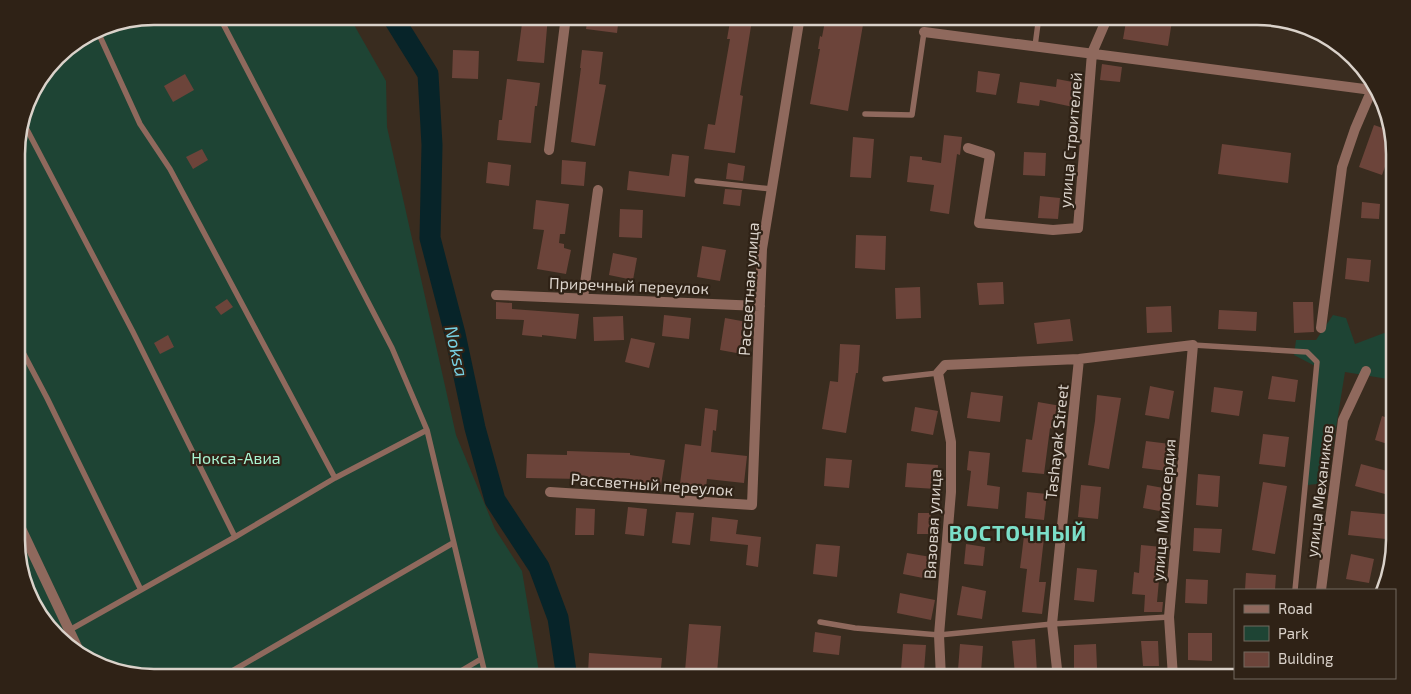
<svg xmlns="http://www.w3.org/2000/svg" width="1411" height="694" font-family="'Exo 2',sans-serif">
  <rect width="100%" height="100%" fill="#392c1f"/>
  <!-- green -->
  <path fill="#1e4434" d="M154,16h195l37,65 1,46 69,308 39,94 27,42 18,107h-386l-61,-14 -48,-40 -28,-66v-413l14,-52 32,-42 38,-24z
    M1333,315l13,3 9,26 29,-11 10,5v42l-49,-8 -18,111 -20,2 10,-118 -23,-12 2,-15h20z"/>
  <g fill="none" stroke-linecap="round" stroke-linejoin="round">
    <!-- river -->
    <path stroke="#072429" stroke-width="21" d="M392,16l36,58 4,71 -2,93 25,96 20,94 20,72 44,67 19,51 9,60"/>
  </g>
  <!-- building -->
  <path fill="#6c443a" d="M523,16h25l-4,47 -27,-2z
    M588,16h31l-2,17 -31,-4z
    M731,16l21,4 -12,75 3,1 -8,57 -31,-4 4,-25 7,1 15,-86h-3z
    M826,16h24l14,3 -16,92 -38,-7 10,-55h-2l2,-13 2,1z
    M1127,16l45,5 -4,25 -45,-7z
    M453,50l26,1 -1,28 -26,-1z
    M582,50l21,2 -4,32 7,1 -11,61 -24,-4 10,-74h-1z
    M1102,64l20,3 -2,15 -20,-2z
    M978,71l22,3 -4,21 -20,-3z
    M185,74l9,16 -21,12 -9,-16z
    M507,79l33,4 -3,23h-2l-4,37 -34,-3 2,-20h3z
    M1057,79l26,5 -5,24 -38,-8 -1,6 -22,-3 3,-21 36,5z
    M1374,125l17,6 3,5v6l-12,33 -23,-8z
    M944,135l18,2 -2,18 -3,-1 -8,60 -19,-3 4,-26 -27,-3 3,-26 12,1v3l19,3z
    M853,137l21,2 -3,39 -21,-1z
    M1222,144l69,9 -3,30 -70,-9z
    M202,149l6,11 -15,9 -7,-12z
    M1024,152l22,1 -1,23 -22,-1z
    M672,154l17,2 -4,41 -58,-7 2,-19 40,5z
    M562,160l24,2 -2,24 -23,-2z
    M488,162l23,3 -2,21 -23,-3z
    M728,163l17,3 -2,15 -17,-2z
    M725,189l17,1 -2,16 -17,-2z
    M1040,196l20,2 -2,21 -20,-1z
    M536,200l33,4 -4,30h-5l-1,9 5,1v4l7,2 -5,24 -29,-5 7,-39 -11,-1z
    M1362,202l18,2 -1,15 -18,-1z
    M620,209l23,1 -1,28 -23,-1z
    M856,235l30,1 -1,34 -30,-2z
    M702,246l24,4 -6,31 -23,-4z
    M613,253l24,5 -4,22 -24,-5z
    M1347,258l24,2 -2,22 -24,-3z
    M1003,282l1,22 -25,1 -2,-22z
    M920,287l1,31 -25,1 -1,-31z
    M227,299l6,8 -12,8 -6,-8z
    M496,302l16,1v6l67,5 -3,25 -34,-4v2l-20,-2 2,-15 -28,-1z
    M1293,302h20l1,30 -20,1z
    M1171,306l1,26 -25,1 -1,-26z
    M1219,310l38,2 -1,19 -38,-2z
    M664,315l27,3 -2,21 -27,-3z
    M623,316l1,24 -30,1 -1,-24z
    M725,318l22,4 -5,32 -22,-4z
    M1070,319l3,22 -36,3 -3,-21z
    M168,335l6,12 -14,7 -6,-11z
    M631,338l24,5 -6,25 -24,-6z
    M840,344l20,1 -2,28h-2l-10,60 -24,-4 8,-48 8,1z
    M1272,376l26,4 -3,22 -27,-3z
    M1150,386l24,5 -5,28 -24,-4z
    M1214,387l29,4 -4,25 -28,-4z
    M971,392l32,4 -3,26 -33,-4z
    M1097,395l24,3 -12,71 -21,-4 7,-44z
    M1038,402l23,4 -3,24 -8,-2 -6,46 -22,-2 4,-33 6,1z
    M915,407l23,4 -5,24 -22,-4z
    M705,408l13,2 -2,21 -3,-1 -2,22 36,4 -3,27 -37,-4 -1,8 -26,-3 5,-40 16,2z
    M1382,416l12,4v26l-19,-6z
    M1263,434l26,3 -4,30 -26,-3z
    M1146,441l24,3 -3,27 -25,-3z
    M567,451l63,2v2l35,5 -4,25 -22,-3v-2l-113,-2 1,-24 40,1z
    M969,451l21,2 -3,32 13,2 -2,22 -31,-3 4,-35 -4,-1z
    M826,458l26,2 -3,28 -25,-2z
    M907,463l31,2 -2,24 -31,-2z
    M1361,464l30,8 -6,22 -30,-8z
    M1198,474l22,2 -2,31 -22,-2z
    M1263,482l24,4 -12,68 -23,-4z
    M1081,485l20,2 -3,32 -20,-2z
    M1147,485l22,4 -4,23 -22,-4z
    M1027,492l20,2 -3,26 -19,-2z
    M628,507l19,2 -3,27 -19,-2z
    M576,508l19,1 -1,26h-19z
    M1351,511l44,4v25l-47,-5z
    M676,512l18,1 -4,32 -18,-2z
    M918,513h13l-1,21h-13z
    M712,517l26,3 -2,14 25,3 -3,30 -12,-2 2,-20 -38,-4z
    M1194,528l28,1 -2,24 -27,-2z
    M1024,536l20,2 -5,44h7l-4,32 -20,-2 5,-43 -7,-1z
    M816,544l24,2 -3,31 -24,-3z
    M966,544l19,3 -2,19 -19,-2z
    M1141,545l21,2 -5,55h6l-1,10h-18l1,-17 -13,-1 2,-22 5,1z
    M907,553l30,5 -4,22 -30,-6z
    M1351,554l23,5 -5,24 -23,-4z
    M1077,568l20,2 -3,32 -20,-2z
    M1246,573l30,2 -1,15h-30z
    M1186,579l22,1 -1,24 -22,-1z
    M962,586l24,5 -4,28 -25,-4z
    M900,593l35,7 -4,20 -34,-7z
    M689,624l32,2 -4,47 -32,-2z
    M815,632l26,4 -2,19 -26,-3z
    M1188,633h24v28l-24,-1z
    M1035,639l2,34 -22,2 -3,-34z
    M1141,641h17l1,25h-16z
    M903,644l23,1 -2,26 -23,-1z
    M960,644l23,2 -2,26 -23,-2z
    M1096,644l1,24h-23v-23z
    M589,653l73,5 -2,20 -72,-5z"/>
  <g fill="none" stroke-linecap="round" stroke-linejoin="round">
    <!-- service -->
    <path stroke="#8f695d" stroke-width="5.5" d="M219,16l173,332 35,82 59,248
      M97,30l43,94 30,45 165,309
      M1035,46l4,-30
      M865,114l47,1 12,-83
      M23,122l110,210 102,205
      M697,181l75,8
      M17,341l30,57 94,192
      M1193,345l114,7 10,10 -22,228
      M885,379l53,-6
      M820,622l35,6 84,7 113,-11 117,-7
      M59,636l176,-99 100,-59 92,-48
      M220,678l233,-135
      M449,678l32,-19"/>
    <!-- minor -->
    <path stroke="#8f695d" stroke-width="10" d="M924,32l448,58
      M968,148l22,7 -11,68 74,7 25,-2 14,-175 16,-37
      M549,150l17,-134
      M496,295l264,11
      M583,298l15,-108
      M1321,328l21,-161 13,-38 18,-42
      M550,492l202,13 10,-256 38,-233
      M17,520l63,133
      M1321,590l22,-170 23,-49
      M941,678l-2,-43 12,-143v-50l-13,-69 7,-8 134,-6 114,-14 -24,272 4,60
      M1058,678l-6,-54 27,-265"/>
  </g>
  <g text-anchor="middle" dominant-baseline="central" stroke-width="4.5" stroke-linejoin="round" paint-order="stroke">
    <!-- street labels -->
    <g font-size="16" fill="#dad2ca" stroke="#2f2216">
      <text transform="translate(1070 140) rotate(-85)">улица Строителей</text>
      <text transform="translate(629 285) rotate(2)">Приречный переулок</text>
      <text transform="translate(748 289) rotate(-86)">Рассветная улица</text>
      <text transform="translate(1056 442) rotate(-84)">Tashayak Street</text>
      <text transform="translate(652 484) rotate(4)">Рассветный переулок</text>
      <text transform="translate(1319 491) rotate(-83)">улица Механиков</text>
      <text transform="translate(1163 510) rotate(-85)">улица Милосердия</text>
      <text transform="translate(932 524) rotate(-87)">Вязовая улица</text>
    </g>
    <!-- park labels -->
    <g font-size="16" fill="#a9f4d2" stroke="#2f2216">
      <text x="236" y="457">Нокса-Авиа</text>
    </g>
    <!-- water labels -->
    <g font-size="18" font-style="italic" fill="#78d0e2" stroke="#2f2216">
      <text transform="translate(457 351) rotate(77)">Noksa</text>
    </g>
    <!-- district labels -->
    <g font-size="21" font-weight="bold" letter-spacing="1" fill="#7bdfc9" stroke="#2f2216">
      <text x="1018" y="532">ВОСТОЧНЫЙ</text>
    </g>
  </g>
  <!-- crop -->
  <path d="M0 0H1411V694H0ZM154 25H1257A129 129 0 0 1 1386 154V540A129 129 0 0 1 1257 669H154A129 129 0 0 1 25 540V154A129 129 0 0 1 154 25Z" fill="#2f2216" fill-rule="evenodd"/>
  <path fill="none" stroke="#dad2ca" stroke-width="2.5" d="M154 25H1257A129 129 0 0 1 1386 154V540A129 129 0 0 1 1257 669H154A129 129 0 0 1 25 540V154A129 129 0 0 1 154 25Z"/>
  <!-- legend -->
  <rect x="1234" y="589" width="162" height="90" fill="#2f2216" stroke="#73685e"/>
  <rect x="1244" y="605" width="25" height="8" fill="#8f695d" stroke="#73685e"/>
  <text x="1278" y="614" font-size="15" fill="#dad2ca">Road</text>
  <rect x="1244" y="626" width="25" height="15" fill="#1e4434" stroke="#73685e"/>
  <text x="1278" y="639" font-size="15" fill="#dad2ca">Park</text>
  <rect x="1244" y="652" width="25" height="15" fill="#6c443a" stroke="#73685e"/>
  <text x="1278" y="664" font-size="15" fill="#dad2ca">Building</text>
</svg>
